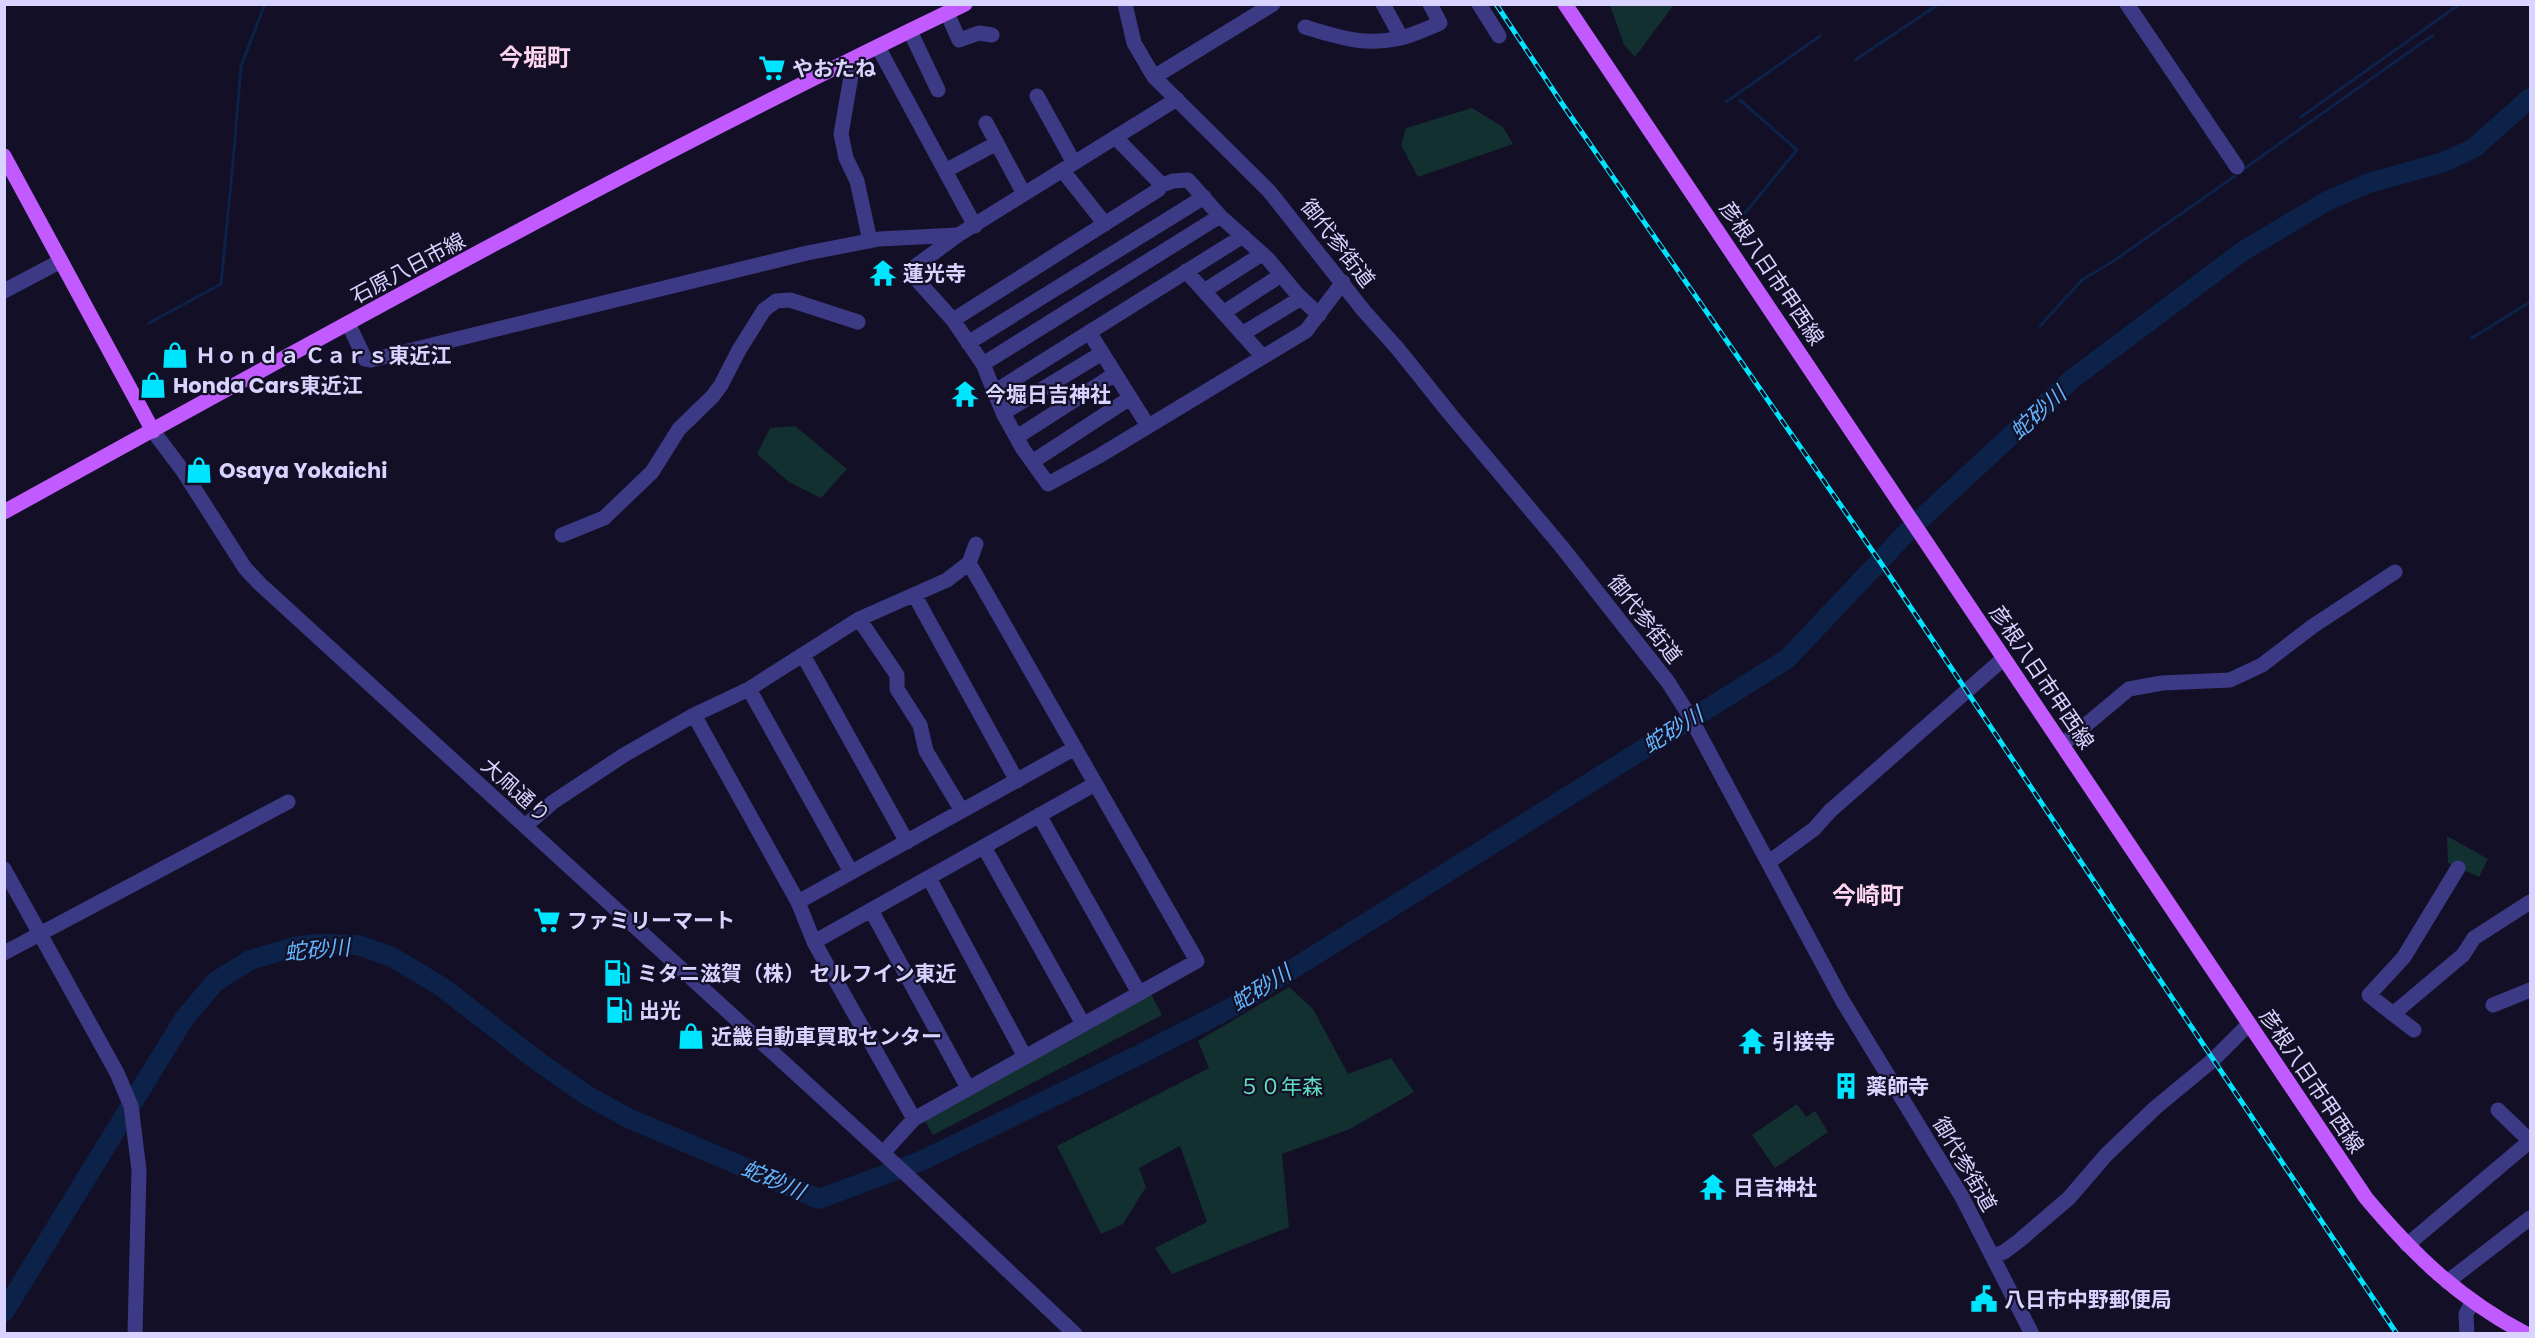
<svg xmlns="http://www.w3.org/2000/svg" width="2535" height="1338" font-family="Poppins,'Noto Sans JP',sans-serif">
  <rect width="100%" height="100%" fill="#130f26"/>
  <!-- green -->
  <path fill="#12302f" d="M1671,4l2,2 -38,51 -11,-12 -14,-40z
    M1472,108l31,19 10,17 -95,33 -17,-32 5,-17z
    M795,426l52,43 -26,29 -32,-16 -32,-28 13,-26z
    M2447,836l41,23 -9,18 -31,-14z
    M1289,987l24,22 35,65 43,-16 23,34 -64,37 -68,25 7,73 -117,47 -17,-26 52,-26 -27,-76 -41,22 7,19 -23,37 -22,10 -44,-88 152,-78 -11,-27z
    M1150,992l12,23 -229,120 -10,-18z
    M1797,1104l9,13 9,-6 13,21 -53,36 -23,-33z"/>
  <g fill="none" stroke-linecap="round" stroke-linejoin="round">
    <!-- stream -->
    <path stroke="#0c2248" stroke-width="3" d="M1855,60l84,-56
      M1726,102l94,-66
      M2301,117l159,-113
      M2245,168l188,-133
      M232,174l9,-108 24,-62
      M1739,220l58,-70 -57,-50
      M149,323l72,-39 11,-111
      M2040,326l42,-46 30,-18 123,-86
      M2472,338l58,-36"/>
    <!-- river -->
    <path stroke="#0c2248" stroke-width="20" d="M4,1312l180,-293 31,-37 35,-22 44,-13 23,-3 41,1 34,12 50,30 97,75 49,34 40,22 191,81 102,-38 216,-105 92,-47 558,-350 124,-131 161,-149 171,-128 84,-50 42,-18 75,-21 30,-14 56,-50"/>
    <!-- minor -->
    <path stroke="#3d3a85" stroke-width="15" d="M1125,4l9,39 20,34 115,114 95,120 34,38 52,65 111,132 107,136 21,33 153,285 120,197 70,137
      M1383,4l18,33
      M1479,4l20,32
      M2127,4l110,163
      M947,13l12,27 20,-7 13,2
      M1305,27c30,9 59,19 91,12 15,-3 30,-10 44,-16l-10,-19
      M910,31l28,59
      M878,47l97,179
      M854,59l-13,75 5,24 11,23 13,60
      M1154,77l119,-73
      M1037,96l37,67
      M1177,99l-219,136 -49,36 44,49 30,44 20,49 20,36 25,35 51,-28 207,-125 37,-49
      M986,123l38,71
      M1116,138l46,47 11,-4 15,-1 32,36 48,43 29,35 22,21
      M945,171l52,-28
      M1063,171l42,53
      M1186,271l77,86
      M4,291l57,-30
      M1204,291l58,-37
      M1223,313l58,-38
      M953,320l205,-130 4,-5
      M348,323l17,36 6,1 436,-107 72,-14 79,-4
      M1089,332l59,94
      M1242,334l59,-36
      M968,343l236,-146
      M983,364l237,-148
      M994,392l249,-156
      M1003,413l99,-60
      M153,431l30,40 62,97 15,16 649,593 166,157
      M1017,437l98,-63
      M1032,462l98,-64
      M562,535l42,-17 48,-46 27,-43 33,-32 9,-12 18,-35 25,-40 12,-9 14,-1 68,22
      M915,596l102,185
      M859,619l38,56v14l23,36 6,26 36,60
      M803,655l104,187
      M749,689l102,183
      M694,715l104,187 16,40 100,177
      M2063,744l66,-55 33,-6 68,-3 32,-15 51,-39 82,-54
      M1039,815l100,178
      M525,826l28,-24 71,-47 70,-40 55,-26 110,-70 88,-39 22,-17
      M984,847l99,177
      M1769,862l45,-33 16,-18 173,-152
      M2458,868l-54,89 -35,38 24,19 70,-59 11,-17 56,-36
      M4,869l113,204 14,33 8,64 -4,164
      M929,878l96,179
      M798,902l277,-154
      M871,910l97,178
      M814,942l281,-158
      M4,953l284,-151
      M2493,1005l37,-15
      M2393,1014l21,16
      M883,1153l31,-34 283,-158 -228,-398 7,-19
      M2407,1245l123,-104 -32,-31
      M1993,1256l11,-4 16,-12 49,-42 37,-43 49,-47 58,-48 36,-36
      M2447,1282l83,-64
      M2467,1334l-1,-20 7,-13"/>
    <!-- major -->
    <path stroke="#c25bff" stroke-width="15" d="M1565,4l801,1194c48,57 92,100 160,136
      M4,156l149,275
      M4,512c317,-175 634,-351 961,-508"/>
    <defs>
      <path id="rail" d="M1496,4l69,104 320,461 512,765"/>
    </defs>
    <!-- rail casing -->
    <use href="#rail" stroke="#00e5ff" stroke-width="5"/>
    <!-- rail -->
    <use href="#rail" stroke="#130f26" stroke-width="3" stroke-dasharray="9" stroke-linecap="butt"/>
  </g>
  <!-- icons -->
  <defs>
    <symbol id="supermarket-bare" viewBox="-9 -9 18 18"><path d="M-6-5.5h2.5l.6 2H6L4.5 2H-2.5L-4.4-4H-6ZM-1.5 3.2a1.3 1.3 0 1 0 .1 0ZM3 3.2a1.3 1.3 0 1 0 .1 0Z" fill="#00e5ff" stroke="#130f26" stroke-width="2.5" paint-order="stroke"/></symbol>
    <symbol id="temple-bare" viewBox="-9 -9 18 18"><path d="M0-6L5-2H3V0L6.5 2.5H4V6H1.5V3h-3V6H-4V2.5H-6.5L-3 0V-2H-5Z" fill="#00e5ff" stroke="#130f26" stroke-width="2.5" paint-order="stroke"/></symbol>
    <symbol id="shop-bare" viewBox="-9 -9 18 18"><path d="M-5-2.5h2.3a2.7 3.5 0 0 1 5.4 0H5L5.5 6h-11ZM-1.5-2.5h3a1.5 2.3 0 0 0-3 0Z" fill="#00e5ff" stroke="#130f26" stroke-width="2.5" paint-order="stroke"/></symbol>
    <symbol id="fuel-bare" viewBox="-9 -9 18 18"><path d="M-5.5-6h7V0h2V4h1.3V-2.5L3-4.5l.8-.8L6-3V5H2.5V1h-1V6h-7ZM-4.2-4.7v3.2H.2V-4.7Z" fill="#00e5ff" stroke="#130f26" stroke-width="2.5" paint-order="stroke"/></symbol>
    <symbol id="building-bare" viewBox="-9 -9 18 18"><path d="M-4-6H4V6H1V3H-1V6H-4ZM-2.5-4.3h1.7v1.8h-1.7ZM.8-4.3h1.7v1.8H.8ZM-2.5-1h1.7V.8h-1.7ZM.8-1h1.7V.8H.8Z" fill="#00e5ff" stroke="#130f26" stroke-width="2.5" paint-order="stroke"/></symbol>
    <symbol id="civic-bare" viewBox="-9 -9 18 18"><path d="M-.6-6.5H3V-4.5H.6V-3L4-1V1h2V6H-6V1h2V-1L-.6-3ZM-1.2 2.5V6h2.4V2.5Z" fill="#00e5ff" stroke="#130f26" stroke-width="2.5" paint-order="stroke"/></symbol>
  </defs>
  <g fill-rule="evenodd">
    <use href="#supermarket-bare" x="753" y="49" width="38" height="38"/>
    <use href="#temple-bare" x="864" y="254" width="38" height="38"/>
    <use href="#shop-bare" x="156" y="336" width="38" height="38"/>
    <use href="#shop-bare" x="134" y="366" width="38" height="38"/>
    <use href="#temple-bare" x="946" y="375" width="38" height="38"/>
    <use href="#shop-bare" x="180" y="451" width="38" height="38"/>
    <use href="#supermarket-bare" x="528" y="901" width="38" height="38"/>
    <use href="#fuel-bare" x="598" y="954" width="38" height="38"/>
    <use href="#fuel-bare" x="600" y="991" width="38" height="38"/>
    <use href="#shop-bare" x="672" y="1017" width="38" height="38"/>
    <use href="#temple-bare" x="1733" y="1022" width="38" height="38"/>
    <use href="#building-bare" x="1827" y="1067" width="38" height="38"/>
    <use href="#temple-bare" x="1694" y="1168" width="38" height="38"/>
    <use href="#civic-bare" x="1965" y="1280" width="38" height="38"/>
  </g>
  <g text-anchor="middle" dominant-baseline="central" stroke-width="4.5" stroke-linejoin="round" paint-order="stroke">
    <!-- poi labels -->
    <g font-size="21" font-weight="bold" fill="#d9d4ff" stroke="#130f26" text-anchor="start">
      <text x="792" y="68">やおたね</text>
      <text x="903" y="273">蓮光寺</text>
      <text x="195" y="355">Ｈｏｎｄａ Ｃａｒｓ東近江</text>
      <text x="173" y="385">Honda Cars東近江</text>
      <text x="985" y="394">今堀日吉神社</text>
      <text x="219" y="470">Osaya Yokaichi</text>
      <text x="567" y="920">ファミリーマート</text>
      <text x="637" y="973">ミタニ滋賀（株） セルフイン東近</text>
      <text x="639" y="1010">出光</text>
      <text x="711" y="1036">近畿自動車買取センター</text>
      <text x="1772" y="1041">引接寺</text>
      <text x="1866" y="1086">薬師寺</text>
      <text x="1733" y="1187">日吉神社</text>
      <text x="2004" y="1299">八日市中野郵便局</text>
    </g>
    <!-- street labels -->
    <g font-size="21" fill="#d9d4ff" stroke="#130f26">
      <text transform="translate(1338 243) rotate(52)">御代参街道</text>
      <text transform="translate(408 268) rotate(-28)">石原八日市線</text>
      <text transform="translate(1772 273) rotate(56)">彦根八日市甲西線</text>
      <text transform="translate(1645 619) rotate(52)">御代参街道</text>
      <text transform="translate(2042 677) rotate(56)">彦根八日市甲西線</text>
      <text transform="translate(516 790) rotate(42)">大凧通り</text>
      <text transform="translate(2312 1081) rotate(56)">彦根八日市甲西線</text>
      <text transform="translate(1965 1164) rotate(60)">御代参街道</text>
    </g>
    <!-- park labels -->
    <g font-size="21" fill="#5fe0c0" stroke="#130f26">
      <text x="1281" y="1086">５０年森</text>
    </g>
    <!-- water labels -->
    <g font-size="22" font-style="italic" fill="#62b6ff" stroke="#130f26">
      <text transform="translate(2038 413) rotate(-42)">蛇砂川</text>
      <text transform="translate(1673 730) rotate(-32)">蛇砂川</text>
      <text transform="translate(317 950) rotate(-5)">蛇砂川</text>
      <text transform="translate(1261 988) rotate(-32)">蛇砂川</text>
      <text transform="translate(773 1180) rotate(23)">蛇砂川</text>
    </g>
    <!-- quarter labels -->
    <g font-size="24" font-weight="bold" fill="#ffd6f0" stroke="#130f26">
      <text x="535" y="57">今堀町</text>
      <text x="1868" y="895">今崎町</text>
    </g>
  </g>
  <!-- border -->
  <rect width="2535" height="1338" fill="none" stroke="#d9d4ff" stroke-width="12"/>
</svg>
